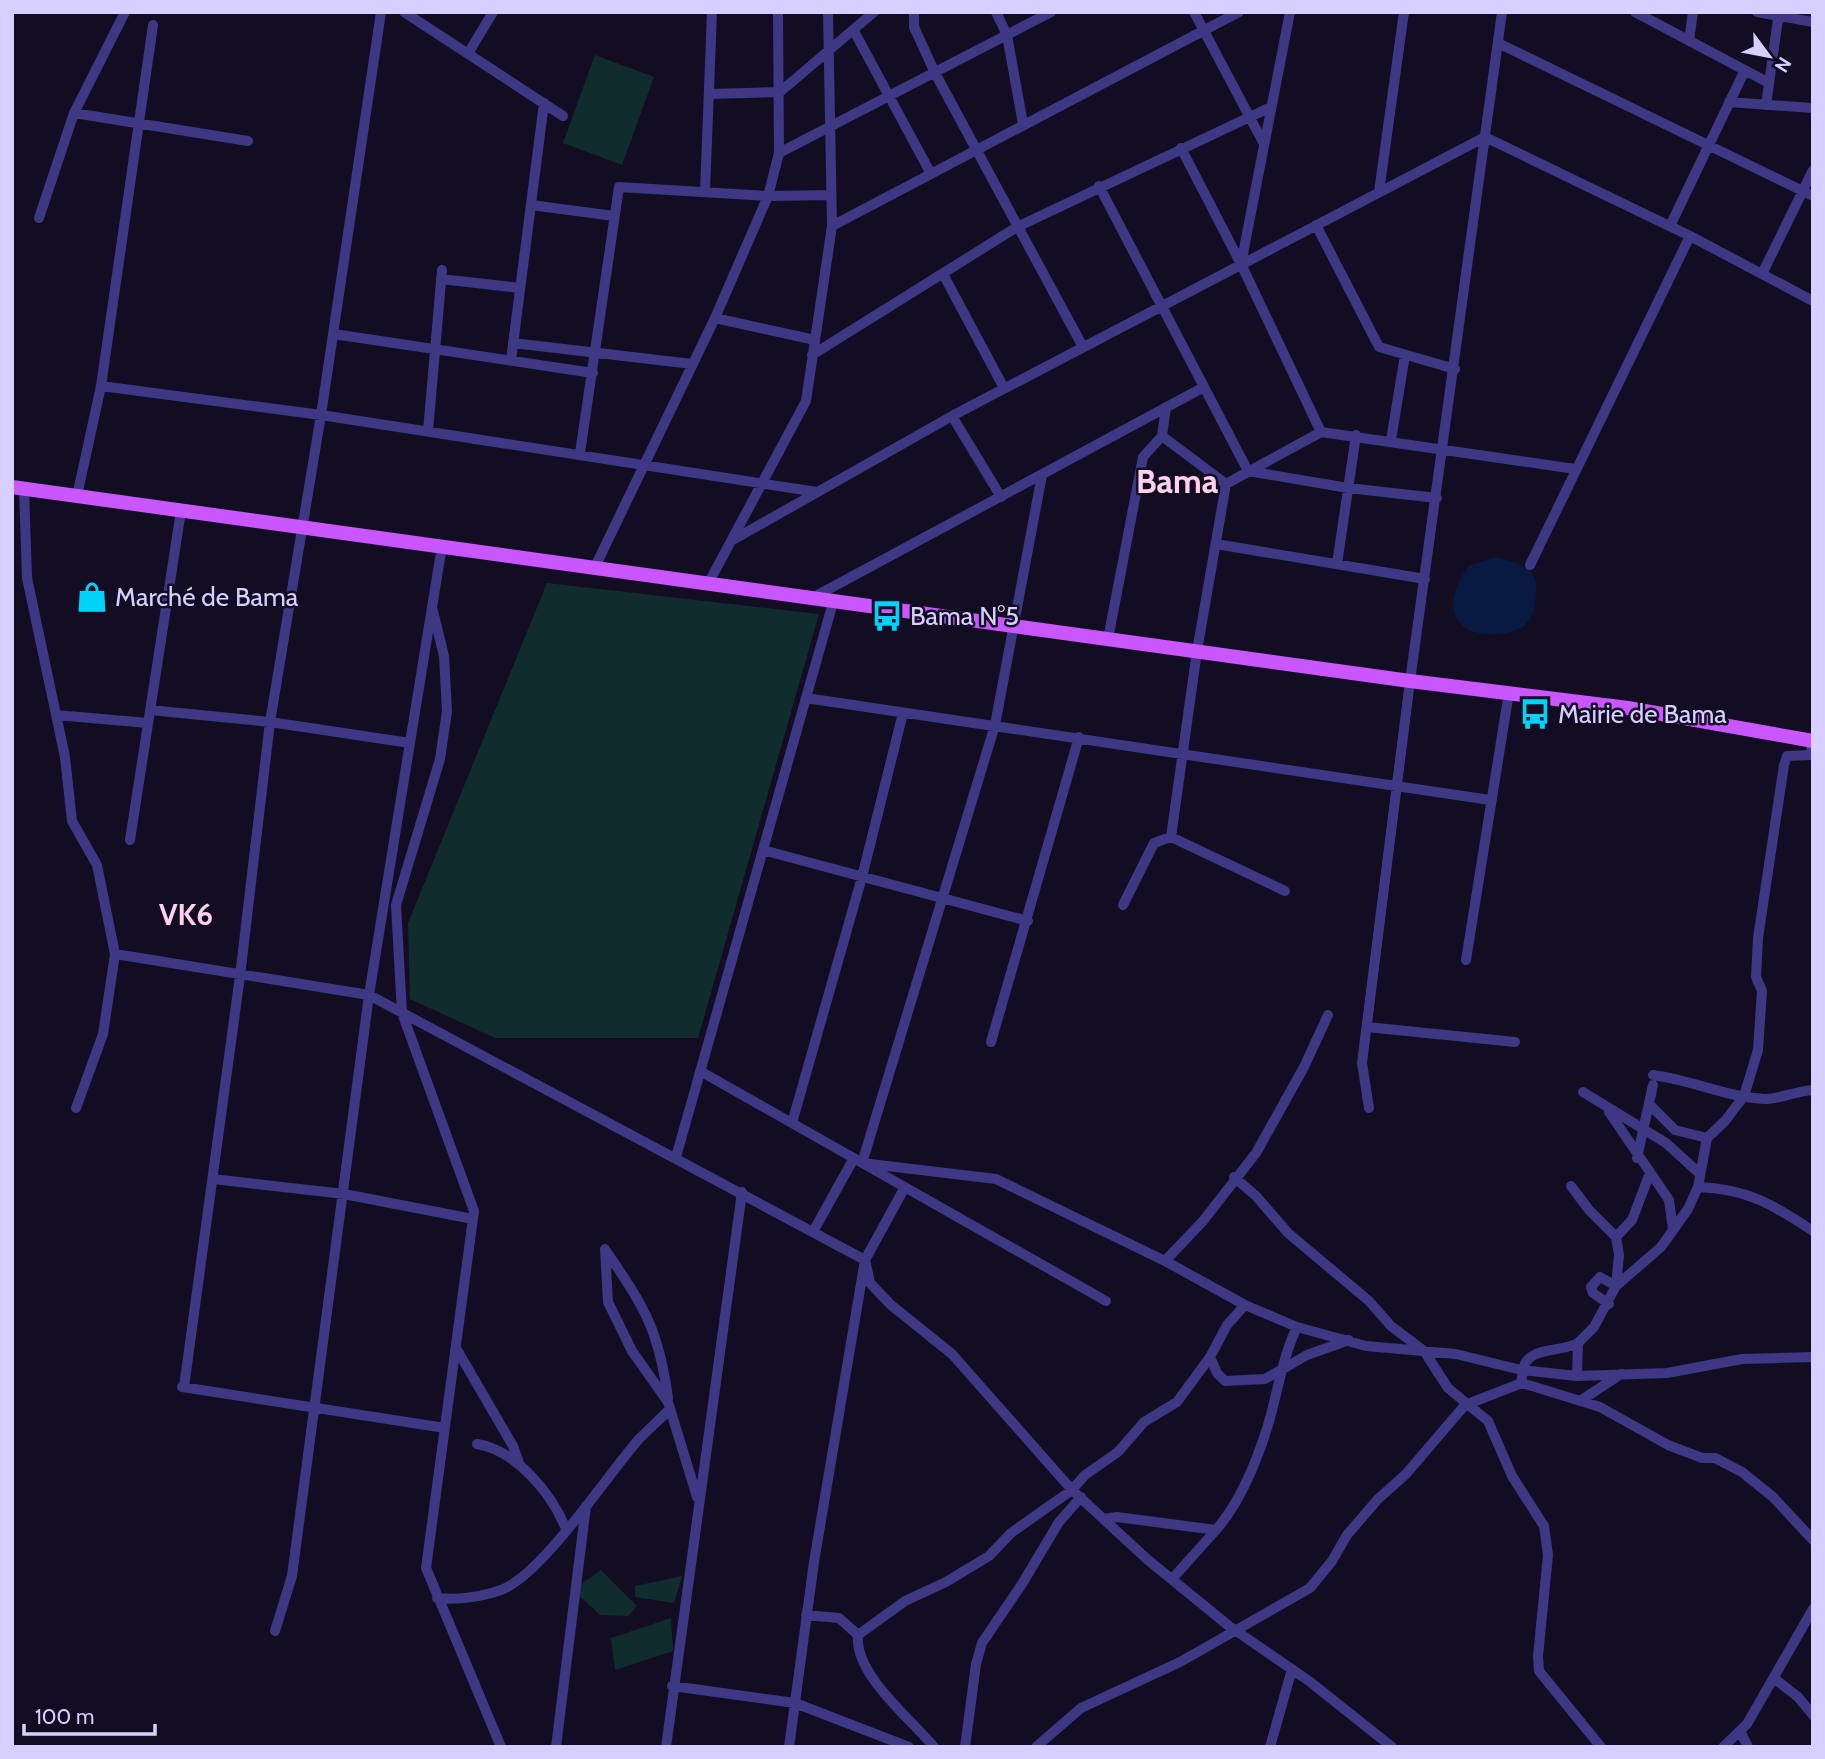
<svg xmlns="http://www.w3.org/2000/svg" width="1825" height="1759" font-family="Cabin,sans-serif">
  <rect width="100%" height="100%" fill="#120d23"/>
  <!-- green -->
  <path fill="#102c2d" d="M595,55l59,22 -32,88 -59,-22z
    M547,583l272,31 -121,424h-203l-85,-39 -2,-76z
    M601,1570l36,36 -9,10 -28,-1 -27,-25z
    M682,1576l-8,27 -39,-6v-11z
    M671,1618l2,33 -58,19 -4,-32z"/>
  <!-- water -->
  <path fill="#081a41" d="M1497,557c20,6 43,11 39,36 -1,10 -2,24 -10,31 -5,6 -18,9 -25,10 -51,5 -61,-33 -31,-69z"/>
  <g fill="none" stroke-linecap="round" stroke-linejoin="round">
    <!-- minor -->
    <path stroke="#3e3783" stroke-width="10" d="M404,12l159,104
      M914,12v15l21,46 148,274
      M996,12l11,23 16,89
      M1194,12l70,132
      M1635,12l134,71
      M1757,12l56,10
      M854,31l76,141
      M1689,41l4,-29
      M1498,43l315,153
      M469,52l24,-40
      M709,94l71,-2 94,-80
      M1729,102l84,6
      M1766,105l13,-93
      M74,113l174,28
      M1181,148l60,116 80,168
      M779,153l272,-141
      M1099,186l149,285 100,17 89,10
      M705,192l7,-180
      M1379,192l25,-180
      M531,205l83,11
      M39,218l35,-105 51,-101
      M1316,225l63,122 76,22
      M832,226l407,-214
      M1670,226l75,-156
      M1241,264l49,-252
      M943,274l61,114
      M1762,274l51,-104
      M441,279l79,9
      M715,318l100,22
      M334,334l259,39
      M513,343l179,21
      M812,355l205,-128 254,-120
      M511,360l33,-257
      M101,386l220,29 496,77
      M952,416l49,81
      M428,431l14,-161
      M1162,436l64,48
      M1391,440l14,-85
      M580,453l39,-266 149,9 63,-1
      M1042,475l-47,250 -133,438 134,16 169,82 80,44 52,22 69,19 90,8 65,16 56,6 90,-3 75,-14 71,-2
      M1226,484l95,-52 254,37
      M24,489l3,89 38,179 7,64 25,44 18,89 -12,80 -27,74
      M77,496l24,-110 52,-361
      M731,541l221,-125 533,-279 205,99 123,65
      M1216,544l209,35
      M1337,564l19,-129
      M1530,565l160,-329
      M594,569l121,-251 53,-122 11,-43 -1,-141
      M708,584l98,-183 26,-175 -4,-214
      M814,597l390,-210
      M432,607l12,49 3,55 -7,48 -44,146 6,108 72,198 -48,357 75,179
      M1108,639l35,-182 19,-21 4,-29
      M806,698l684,102
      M150,710l120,12 140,21
      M56,715l92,8
      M1171,837l26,-186 29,-167
      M130,840l51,-329
      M763,850l265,71
      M1123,905l31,-62 17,-6 114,54
      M115,954l254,41 496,265 5,23 21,22 61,49 120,136 76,70 81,66 80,55 83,66
      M1466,960l43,-268
      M1367,1027l148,15
      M991,1042l88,-305
      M700,1071l406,230
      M1653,1075c39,5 73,22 112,24 15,0 31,-8 48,-9
      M1583,1092l83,51 33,30
      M1650,1105l25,25 32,8 -9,49c50,2 74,17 115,44
      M1369,1108l-7,-45 48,-382 92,-669
      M1609,1112l60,88 4,29
      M792,1123l70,-246 41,-164
      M1707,1138l18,-17 19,-25 14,-46 4,-59 -6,-14 2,-39 26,-173 3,-9 23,-1 3,-13
      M676,1157l158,-558
      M1637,1158l16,-73
      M1234,1177l22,19 32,37 81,68 22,25 33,25 24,37 40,33 24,55 32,50 4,29 -10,101 1,15 62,76
      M213,1179l131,15 129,25
      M1571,1186l18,24 27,27
      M814,1230l40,-72
      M605,1249l3,53 24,49 36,51 29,95
      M606,1251c38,54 53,80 62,147
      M1165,1261l38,-40 53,-68 48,-86 24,-52
      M1616,1286l3,-31 -3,-18 16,-17 18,-47
      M1609,1304l-16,-11 -2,-6 9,-10 16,9
      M456,1348l57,98 6,17
      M1210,1357l7,16 8,8 40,-2 42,-24 42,-15
      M1577,1376l1,-33 16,-16 22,-41 45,-39 27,-38 10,-22
      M1522,1383l78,24 68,38 34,13h13l27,14 31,25 40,43
      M182,1387l263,41
      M184,1387l56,-411 30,-254 51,-307 60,-403
      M1580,1401l41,-27
      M477,1444c39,6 75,50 89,85
      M1104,1519l13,-2 99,13c25,-29 41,-69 52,-105 10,-33 14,-67 29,-98
      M1172,1579l44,-49
      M437,1598c20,2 45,-1 64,-8 41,-15 107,-116 138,-151 10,-10 21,-20 31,-30
      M806,1615l33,3 19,17
      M275,1631l17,-55 77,-581 73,-449
      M1775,1679l23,18 15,18
      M672,1686l123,17 114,44
      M1740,1731l8,16
      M556,1747l30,-241
      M666,1747l76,-555
      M789,1747l25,-185 51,-302 40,-73
      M934,1747c-24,-29 -80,-73 -76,-112l47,-34 41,-19 43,-26 22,-23 61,-43 13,-15 33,-23 26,-30 33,-20 33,-45 17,-32 18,-20
      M965,1747l11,-83 6,-21 40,-59 37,-62 22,-25
      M1036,1747l45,-39 99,-46 130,-74 22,-27 15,-26 31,-36 28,-25 59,-69 57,-22c-3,-41 35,-28 56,-40
      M1270,1747l22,-78
      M1723,1747l24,-23 66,-115"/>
    <!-- major -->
    <path stroke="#ca56ff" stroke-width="14" d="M12,487l1398,194 218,27 185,33"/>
  </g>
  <!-- icons -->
  <defs>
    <symbol id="shop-bare" viewBox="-9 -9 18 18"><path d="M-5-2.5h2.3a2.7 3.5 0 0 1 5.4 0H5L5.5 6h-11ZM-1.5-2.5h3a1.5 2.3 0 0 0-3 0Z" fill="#00d3fa" stroke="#120d23" stroke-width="2.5" paint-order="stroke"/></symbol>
    <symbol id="bus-bare" viewBox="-9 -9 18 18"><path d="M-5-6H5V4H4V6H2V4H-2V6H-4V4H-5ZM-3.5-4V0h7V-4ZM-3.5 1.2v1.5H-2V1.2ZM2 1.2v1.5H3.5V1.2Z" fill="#00d3fa" stroke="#120d23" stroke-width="2.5" paint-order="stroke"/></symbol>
  </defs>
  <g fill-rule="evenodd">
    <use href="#shop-bare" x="70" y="575" width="44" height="44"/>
    <use href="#bus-bare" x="865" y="594" width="44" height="44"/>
    <use href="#bus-bare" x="1513" y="692" width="44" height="44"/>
  </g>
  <g text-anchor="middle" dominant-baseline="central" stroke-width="5" stroke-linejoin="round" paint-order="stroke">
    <!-- poi labels -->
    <g font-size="26" fill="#d7cfff" stroke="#120d23" text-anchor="start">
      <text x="115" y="597">Marché de Bama</text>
      <text x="910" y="616">Bama N°5</text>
      <text x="1558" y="714">Mairie de Bama</text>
    </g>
    <!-- quarter labels -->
    <g font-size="30" font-weight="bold" fill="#ffd1ec" stroke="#120d23">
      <text x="186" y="914">VK6</text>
    </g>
    <!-- district labels -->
    <g font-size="33" font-weight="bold" fill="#ffd1ec" stroke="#120d23">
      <text x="1177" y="481">Bama</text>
    </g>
  </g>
  <!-- border -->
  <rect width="1825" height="1759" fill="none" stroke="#d7cfff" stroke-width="28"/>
  <!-- north arrow -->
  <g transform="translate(1769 56) rotate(122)" stroke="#120d23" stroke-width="5" paint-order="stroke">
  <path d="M0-5L12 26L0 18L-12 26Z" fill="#d7cfff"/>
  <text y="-10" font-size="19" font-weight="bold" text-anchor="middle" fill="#d7cfff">N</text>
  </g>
  <!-- scale -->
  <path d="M24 1724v10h131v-10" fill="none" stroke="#d7cfff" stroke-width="3.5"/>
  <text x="35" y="1724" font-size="21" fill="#d7cfff" stroke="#120d23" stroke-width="5" paint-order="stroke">100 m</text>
</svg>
